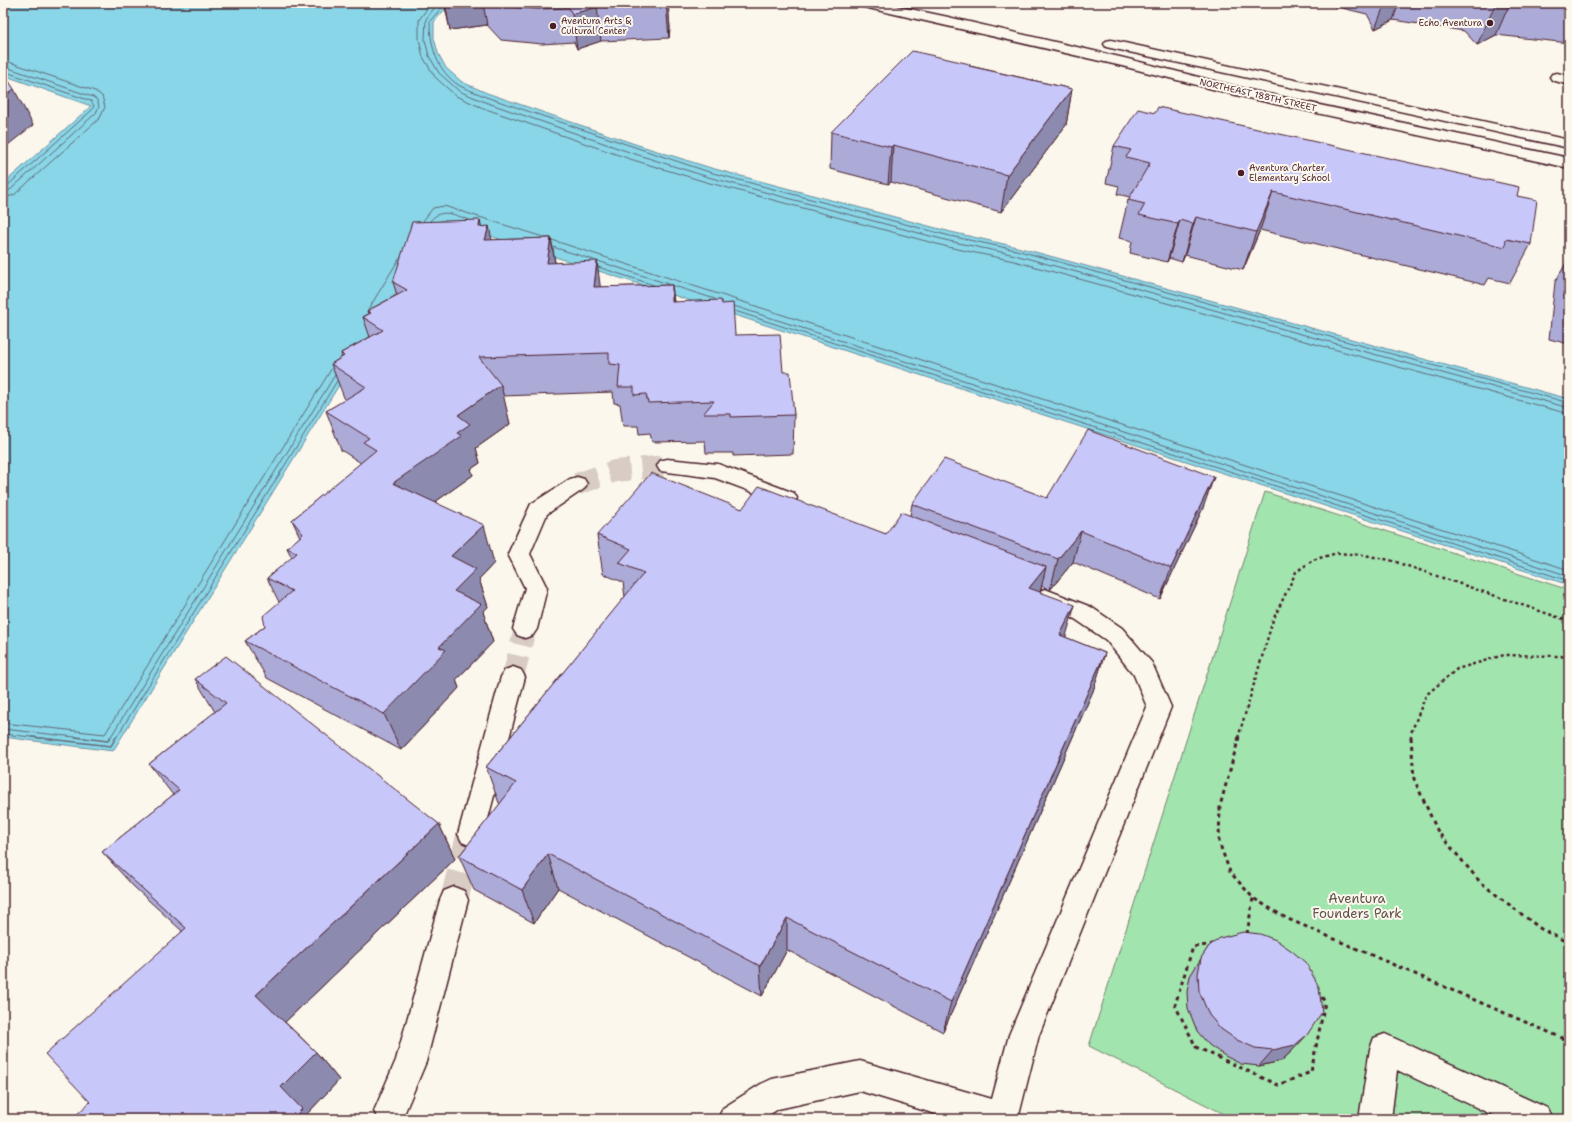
<svg xmlns="http://www.w3.org/2000/svg" width="1572" height="1122" font-family="'Shantell Sans',sans-serif">
  <rect width="100%" height="100%" fill="#fbf7ec"/>
  <filter id="ink" filterUnits="userSpaceOnUse"><feTurbulence type="fractalNoise" baseFrequency=".025" numOctaves="2"/><feDisplacementMap in="SourceGraphic" scale="8" xChannelSelector="R" yChannelSelector="G"/><feConvolveMatrix kernelMatrix="1 2 1 2 8 2 1 2 1" color-interpolation-filters="sRGB"/></filter>
  <g filter="url(#ink)">
    <!-- green -->
    <path fill="#a1e4ae" stroke="#76826c" d="M1265,492l304,98v529h-335l-145,-73z"/>
    <!-- water -->
    <path fill="#88d6e7" stroke="#6f8d9c" d="M3,3h452l-9,5 -12,14v16l4,15 8,15 16,14 25,11 148,51 76,24 240,64 66,15 552,152v186l-1128,-365 -328,531 -110,-14v-553l88,-78 -88,-31z"/>
    <g fill="none" stroke-linecap="round" stroke-linejoin="round">
      <!-- shore-far1 -->
      <path stroke="#636876" stroke-width="1" d="M431,3l-12,17v19l4,18 12,20 21,19 27,12 147,51 76,23 242,65 66,14 555,153
        M438,3l-12,16 -1,21 4,16 10,17 20,18 26,11 147,51 76,24 241,64 66,14 554,153
        M444,5l-14,16c0,25 7,51 30,65 8,4 18,7 26,11l223,75 241,64 66,14 553,153
        M3,60l92,31 7,5 3,11 -5,11 -86,77 -11,3
        M3,66l90,31 4,3 2,6 -3,7 -86,77 -7,2
        M3,71l88,30 3,5 -2,4 -85,76 -4,1
        M423,221l10,-13 11,-2 99,31
        M430,221c11,-14 25,-6 39,-1
        M552,240l1017,330
        M553,247l41,13
        M598,261l70,23
        M598,267l56,18
        M674,286l41,13
        M734,306l835,270
        M368,310l31,-51
        M735,311l834,270
        M3,723l102,11 227,-366
        M3,729l81,9
        M3,734l38,4
        M110,738l225,-363
        M116,738l221,-357"/>
      <!-- shore -->
      <path stroke="#636876" stroke-width="1.5" d="M32,737l79,9 5,-9
        M75,737l33,4 2,-4"/>
      <!-- minor-tunnel-far1 -->
      <path stroke="#d8ccc5" stroke-width="22" stroke-dasharray="22 11" stroke-linecap="butt" d="M577,484l38,-13 52,-5
        M513,677l12,-48"/>
      <!-- minor-tunnel -->
      <path stroke="#d8ccc5" stroke-width="28" stroke-dasharray="28 14" stroke-linecap="butt" d="M454,900l16,-63"/>
      <defs>
        <path id="minor" d="M858,3h24l66,14 176,41 125,32 320,68v10l-321,-70 -126,-32 -258,-59 -4,-1z
          M1111,40l458,100v8l-463,-101 -2,-3 2,-3z
          M1557,73l12,3v9l-17,-5 -2,-3 2,-3z
          M667,459l51,5 76,29 3,5 -3,5 -7,2 -72,-27 -55,-7 -3,-5 3,-5z
          M577,477l7,2 3,5 -3,5 -37,25 -17,40 17,34 -10,41 -4,6 -8,3 -8,-3 -4,-6 12,-41 -17,-34 23,-50 39,-25z
          M1045,589l46,18 31,21 30,35 19,44 -132,328 -20,80 2,4h-69l-92,-28 -82,18 -15,10h-45l5,-11 38,-24 11,-5 88,-18 132,38 17,-64 138,-328 -13,-32 -28,-35 -31,-21 -38,-15 -3,-6 3,-6z
          M513,667l8,3 4,7 -41,157 -4,8 -9,4 -9,-4 -4,-8 43,-157 4,-7z
          M454,887l10,4 4,9 -42,162 -24,57h-24l-4,-8 22,-51 44,-160 4,-9z
          M1385,1034l162,74 5,11h-51l-104,-49 -6,49h-32l11,-70 4,-11z"/>
      </defs>
      <!-- minor casing -->
      <use href="#minor" stroke="#4a1f2b" stroke-width="3"/>
      <!-- path-far1 -->
      <path stroke="#4a1f2b" stroke-width="2.5" stroke-dasharray="3 3" stroke-linecap="butt" d="M1238,738l35,-118 23,-48 17,-12 24,-7 27,2 26,5 179,61
        M1411,738v-5l15,-38 31,-26 47,-14 57,1 8,3"/>
      <!-- path -->
      <path stroke="#4a1f2b" stroke-width="3" stroke-dasharray="4 4" stroke-linecap="butt" d="M1239,737l-19,69 -1,36 11,30 23,26 33,20 283,123
        M1411,737l3,42 24,53 43,51 60,46 28,14
        M1247,934l6,-36
        M1214,944l-21,3 -18,58 21,42 82,38 33,-13 14,-70 -6,-9"/>
      <!-- minor -->
      <use href="#minor" fill="#fbf7ec" fill-rule="evenodd"/>
    </g>
    <!-- wall -->
    <path fill="#acabd7" stroke="#4a1f2b" d="M444,3h224l2,25 -1,10 -68,3 -24,8 -3,-7 -32,2 -41,-4 -14,-15 -37,5z
      M1321,3h248v40l-73,-8 -19,10 -13,-14 -71,-11 -18,9 -8,-15z
      M970,66l102,23 -6,36 -65,87 -110,-30 -3,2 -58,-15 1,-37z
      M1114,146l403,50 14,48 -21,39 -21,-5 -4,7 -225,-55 -17,40 -58,-15 -3,7 -13,-4 -2,4 -37,-9 2,-12 -13,-3 9,-38 2,-3 -13,-3 2,-8 -13,-3z
      M482,227l10,13 59,-2 4,24 45,25 72,-2 2,17 61,33 48,37 11,43 -1,39 -60,2v-3h-27l-1,-12 -53,1 -2,-9 -11,1 -1,-8h-15l-3,-22 -6,-1 -1,-11 -110,4 7,28 -34,24 4,15 -9,6 2,6 -38,27 59,61 -15,16 9,28 -5,5 10,30 -37,38 3,8 -58,62 -134,-72 -22,-37 20,-15 14,-24 -12,-24 25,-20 -5,-10 13,-11 -8,-17 69,-57 -20,-13 -15,-39 19,-11 -14,-36 11,-7 -1,-4 29,-16 -7,-20 5,-3 -1,-3 30,-16 -4,-13z
      M1569,258v86l-20,-5 6,-57z
      M1047,498l156,10 -43,91 -87,-37 -23,28 -8,-4 -2,6 25,45 40,16 -12,38 -150,341 -156,-82 -25,46 -204,-108 -24,35 -60,-33 -15,-34 41,-52 -1,-1 -13,-36 139,-170 -2,-15 -20,-8 -6,-39 145,-26 144,25 24,-18 2,-12z
      M195,679l244,145 16,35 -170,163 31,30 23,28 -32,34 -217,-12 92,-171 -49,-45 -31,-34 71,-57 -24,-31 66,-52z
      M1209,946l83,105 -11,10 -22,5 -18,-2 -16,-8 -16,-11 -12,-14 -9,-23 -1,-16 3,-16z"/>
    <!-- shaded-wall -->
    <path fill="#8c8baf" stroke="#4a1f2b" d="M445,3h38l4,22 -37,5z
      M666,3h2l2,25 -1,10z
      M1385,3h14l-6,17 -18,9z
      M1496,3h14l-14,32 -19,10z
      M597,7l4,34 -24,8 -5,-35z
      M14,89l19,36 -30,24v-51z
      M1072,89l-6,36 -65,87 6,-37z
      M893,145l-2,37 -3,2 3,-37z
      M1273,192l-13,38 -17,40 13,-38z
      M1196,217l-11,38 -3,7 11,-38z
      M480,220l9,38 -10,-31z
      M1180,220l-11,38 -2,4 11,-38z
      M489,226l8,38 -12,-24z
      M551,238l6,38 -10,-13z
      M597,261l5,39 -8,-13z
      M672,285l4,39 -4,-22z
      M501,385l9,39 -34,24 4,15 -9,6 2,6 -66,47 -14,-39 64,-50 1,-18z
      M1214,477l-11,31 -43,91 11,-31z
      M484,525l10,38 -15,16 9,28 -5,5 10,30 -37,38 3,8 -58,62 -17,-36 55,-67 15,-56 -3,-35z
      M1081,531l-8,31 -23,28 8,-31z
      M1046,567l-9,39 -8,-18z
      M1075,605l-11,38 -4,-8z
      M1105,653l-12,38 -150,341 8,-30z
      M439,824l16,35 -173,166 -26,-30z
      M548,854l10,34 -24,35 -12,-33z
      M787,918v32l-25,46 -2,-30z
      M1307,1035l-15,16 -11,10 -22,5 14,-16z
      M316,1052l23,28 -32,34 5,5h-19l-12,-32z"/>
    <!-- building -->
    <path fill="#c8c7fa" stroke="#4a1f2b" d="M492,3h174v1l-69,3 -25,7 -3,-6 -32,1 -42,-3z
      M912,51l58,13 -1,2 103,23 -65,86 -114,-30 -2,2 -60,-15z
      M3,72l11,17 -11,9z
      M1158,107l361,80 -2,9 20,4 -6,44 -25,-5 -1,8 -232,-55 -17,40 -60,-15 -3,7 -13,-4 -2,4 -39,-9 6,-11 -17,-4 22,-37 -24,-6 5,-7 -17,-4 24,-37 17,4z
      M480,220l-1,7 10,-1 -4,14 66,-2 -4,25 50,-2 -3,26 78,-2v17l49,-2 1,4 11,-1 2,32 45,-1 3,38h7l4,43 -63,2v-3h-28l11,-13 -66,2 -2,-9 -12,1v-8h-16l2,-22 -11,-1v-11l-130,4 22,28 -43,30 12,9 -13,9 5,3 -69,47 91,42 -33,31 25,13 -22,22 27,13 -42,43 7,3 -62,64 -139,-73 20,-15 -2,-10 29,-25 -25,-13 30,-25 -10,-5 16,-14 -11,-14 84,-70 -13,-8 6,-4 -43,-27 40,-24 -35,-23 13,-8 -3,-3 42,-23 -20,-13 8,-4 -4,-2 40,-21 -14,-8 19,-60z
      M1088,430l126,47 -43,91 -90,-37 -23,28 -146,-55 32,-45 103,39z
      M651,473l91,36 17,-23 127,48 15,-22 145,55 -17,21 46,17 -15,30 45,18 -154,349 -164,-84 -27,48 -212,-112 -26,36 -63,-34 57,-73 -30,-16 158,-194 -25,-10 12,-14 -34,-14z
      M226,656l213,168 -183,171 60,57 -35,35 21,22 -9,10h-221l18,-17 -45,-48 141,-126 -84,-76 77,-62 -30,-26 77,-61 -31,-24z
      M1243,932l17,2 16,6 16,11 14,12 13,24 3,25 -15,23 -12,10 -22,5 -18,-2 -18,-8 -16,-11 -12,-14 -10,-24 -1,-17 3,-16 8,-12 11,-8z"/>
  </g>
  <!-- markers -->
  <g fill="#4a1f2b" stroke="#fbf7ec" stroke-width="1.5">
    <circle cx="1490" cy="23" r="4"/>
    <circle cx="553" cy="26" r="4"/>
    <circle cx="1241" cy="173" r="4"/>
  </g>
  <g text-anchor="middle" dominant-baseline="central" stroke-width="4" stroke-linejoin="round" paint-order="stroke">
    <!-- far-poi labels -->
    <g font-size="9" fill="#4a1f2b" stroke="#fbf7ec" text-anchor="start">
      <text x="561" y="21">Aventura Arts &amp;<tspan x="561" dy="10">Cultural Center</tspan></text>
      <text x="1482" y="23" text-anchor="end">Echo Aventura</text>
      <text x="1249" y="168">Aventura Charter<tspan x="1249" dy="10">Elementary School</tspan></text>
    </g>
    <!-- far-street labels -->
    <g font-size="9" fill="#4a1f2b" stroke="#fbf7ec">
      <text transform="translate(1258 95) rotate(13)">NORTHEAST 188TH STREET</text>
    </g>
    <!-- near-park labels -->
    <g font-size="13" fill="#60504c" stroke="#fbf7ec">
      <text x="1357" y="898">Aventura<tspan x="1357" dy="15">Founders Park</tspan></text>
    </g>
  </g>
  <!-- margin -->
  <rect width="1572" height="1122" fill="none" stroke="#fbf7ec" stroke-width="16"/>
  <rect x="8" y="8" width="1556" height="1106" fill="none" stroke="#4a1f2b" stroke-width="1.5" filter="url(#ink)"/>
</svg>
